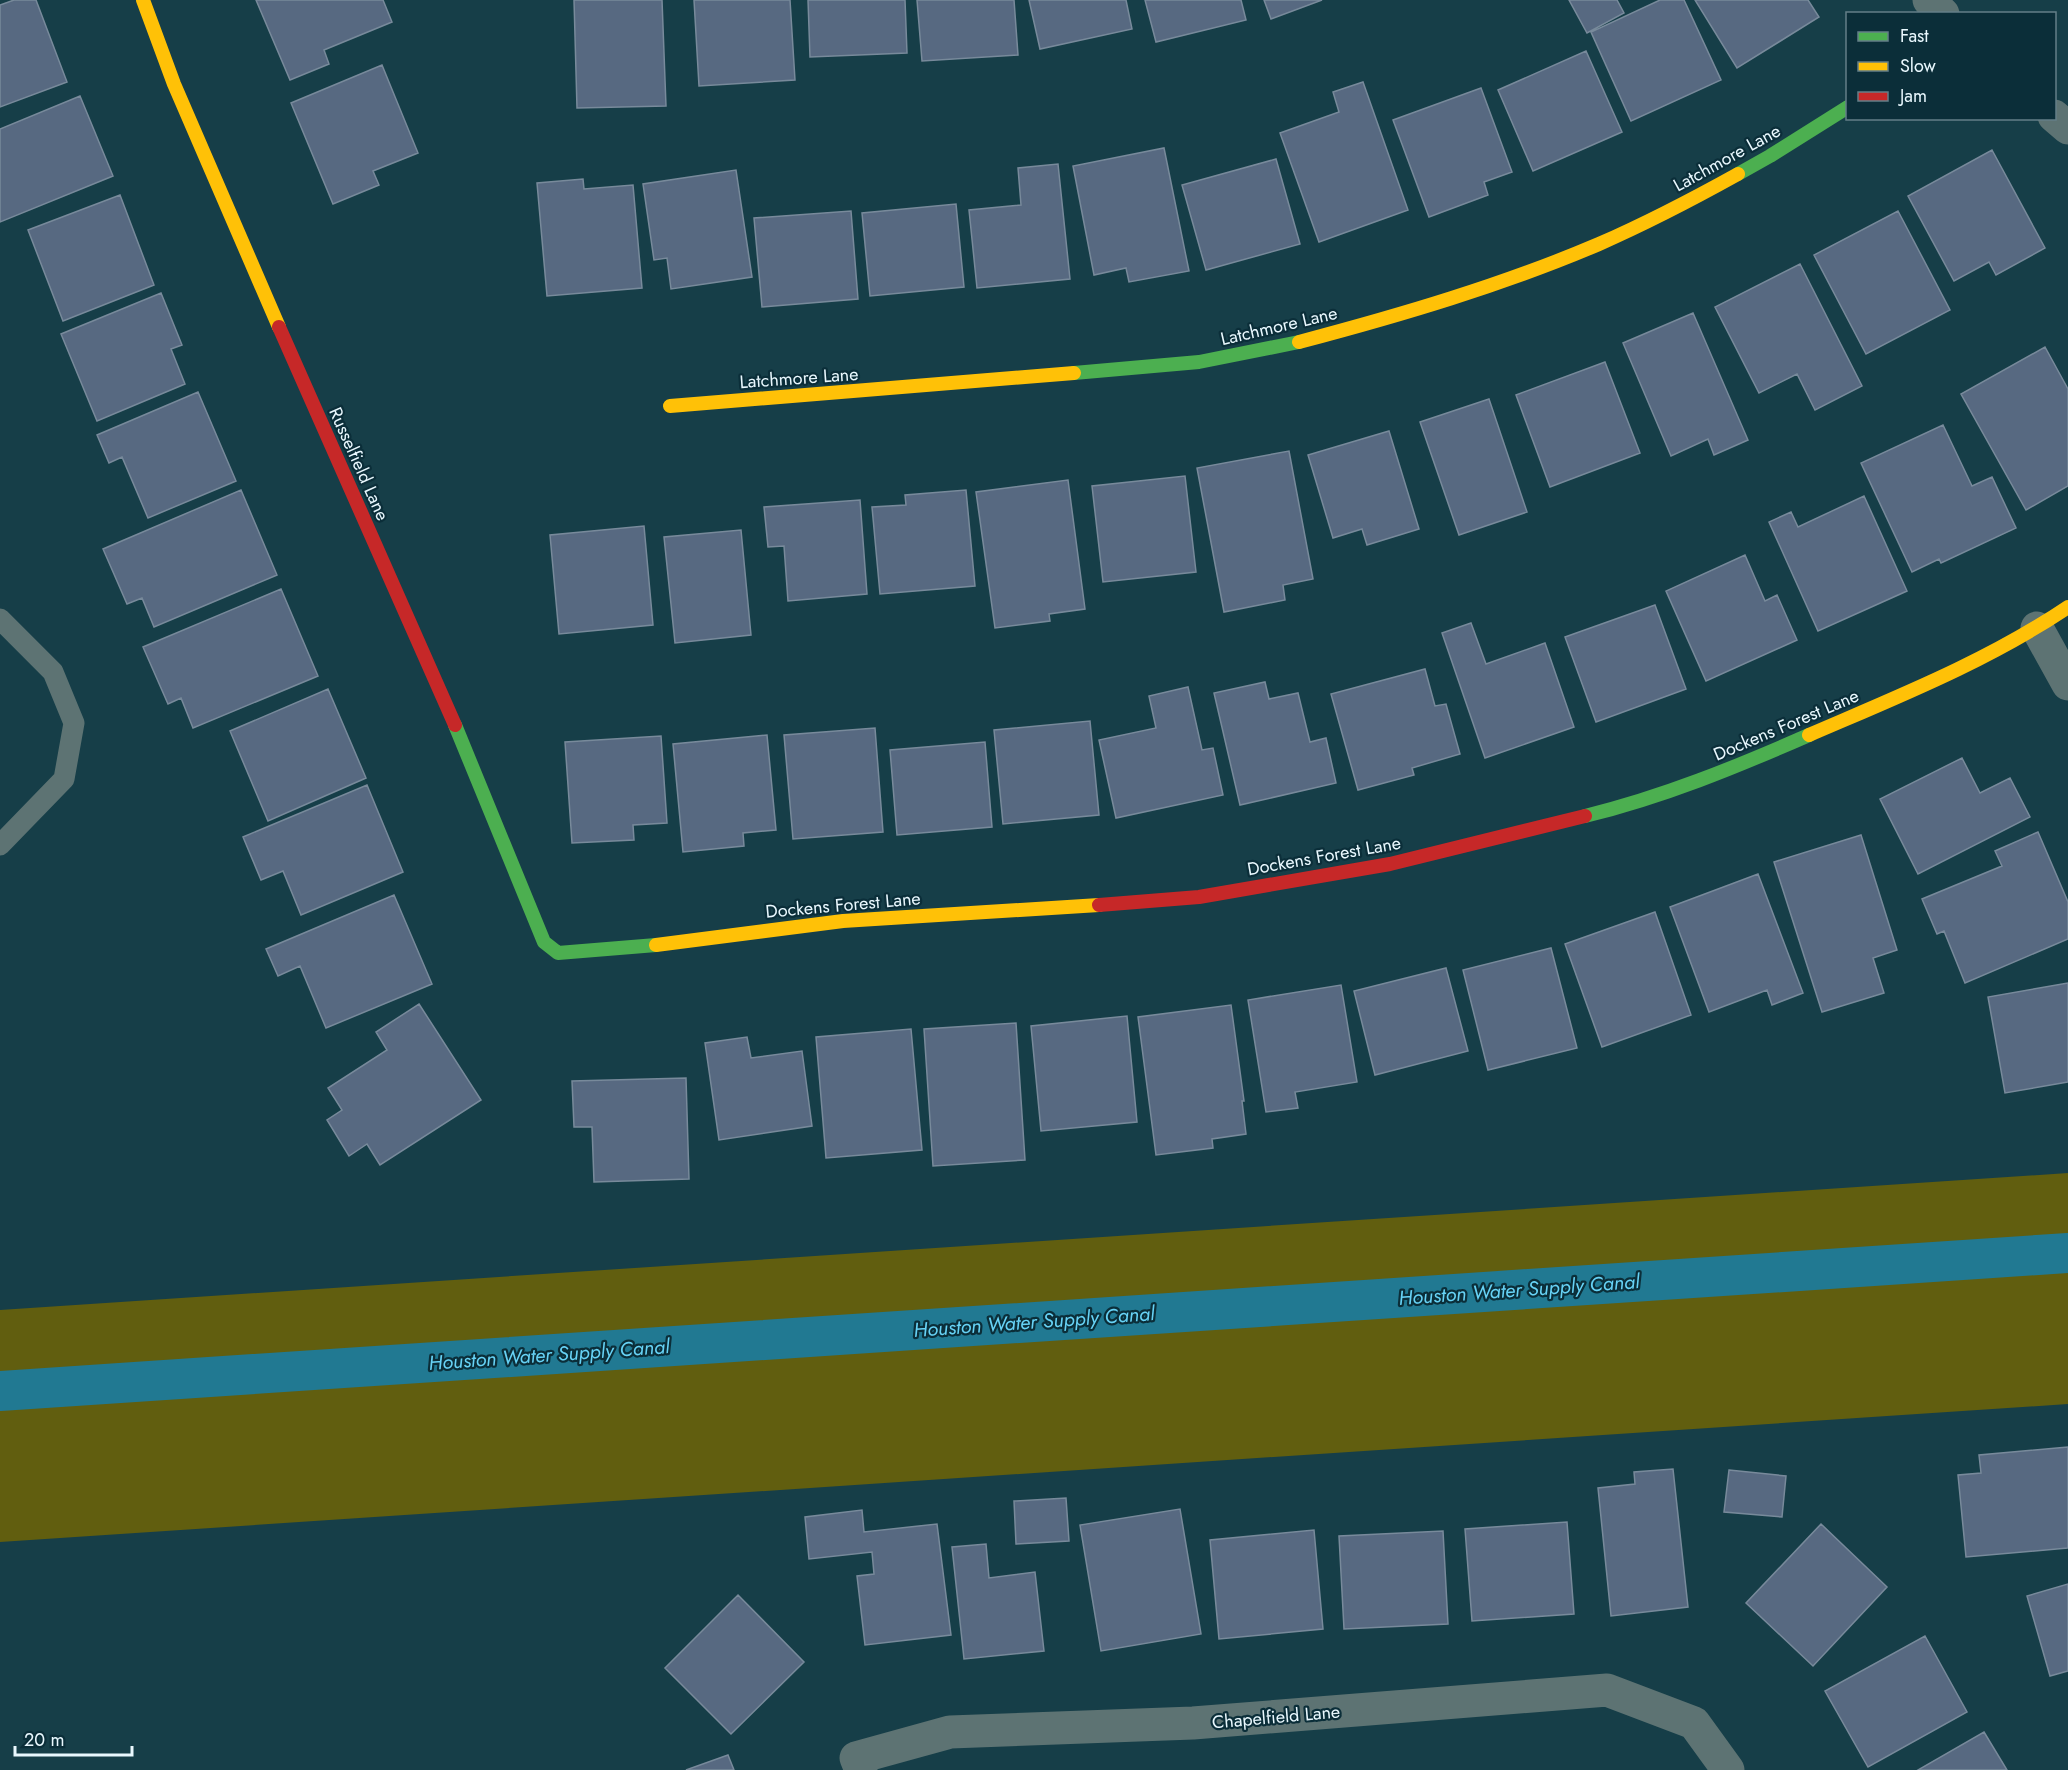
<svg xmlns="http://www.w3.org/2000/svg" width="2068" height="1770" font-family="Jost,sans-serif">
  <rect width="100%" height="100%" fill="#163e48"/>
  <!-- green -->
  <path fill="#615e0f" d="M2068,1173v231l-2068,138v-232z"/>
  <g fill="none" stroke-linecap="round" stroke-linejoin="round">
    <!-- canal -->
    <path stroke="#217992" stroke-width="40" d="M0,1391l2068,-138"/>
  </g>
  <!-- building -->
  <path fill="#576981" stroke="#788a9b" stroke-width="1.5" d="M14,0h22l31,82 -67,25v-102z
    M256,0h127l9,22 -68,28 5,14 -39,16z
    M574,0h88l4,106 -89,2z
    M694,0h96l5,80 -96,6z
    M808,0h97l2,53 -97,4z
    M917,0h97l4,55 -96,6z
    M1029,0h97l6,29 -92,20z
    M1145,0h96l5,20 -90,22z
    M1264,0h58l-51,19z
    M1569,0h48l7,13 -37,20z
    M1660,0h24l37,80 -90,41 -40,-89z
    M1695,0h113l11,17 -82,51z
    M1586,51l36,81 -89,39 -35,-81z
    M382,65l36,88 -45,18 6,14 -46,19 -42,-101z
    M1363,82l45,128 -89,32 -39,-109 59,-21 -6,-20z
    M1481,88l31,84 -28,10 4,13 -59,22 -36,-97z
    M80,96l33,80 -113,46v-93z
    M1164,148l25,123 -60,11 -3,-14 -32,7 -21,-109z
    M1992,150l53,98 -49,27 -7,-13 -35,19 -46,-85z
    M1276,159l24,85 -94,26 -24,-85z
    M1058,164l12,115 -93,9 -8,-78 52,-5 -3,-37z
    M736,170l16,107 -81,12 -4,-31 -13,2 -11,-76z
    M583,179l1,10 49,-4 9,103 -95,8 -10,-113z
    M120,195l34,90 -91,36 -35,-91z
    M956,204l8,83 -94,9 -8,-83z
    M851,211l7,88 -96,8 -8,-89z
    M1898,211l52,99 -84,44 -52,-99z
    M1800,264l62,122 -47,24 -18,-36 -38,19 -44,-86z
    M161,293l21,52 -11,4 14,35 -88,37 -36,-87z
    M1693,313l55,127 -34,15 -6,-16 -37,17 -48,-113z
    M2045,347l23,42v97l-42,24 -65,-116z
    M1605,362l35,91 -90,34 -34,-92z
    M198,392l38,89 -88,37 -26,-61 -13,6 -12,-28z
    M1489,399l38,113 -68,23 -39,-113z
    M1943,425l29,61 20,-9 24,51 -75,35 -2,-4 -27,13 -51,-109z
    M1389,431l30,98 -52,16 -5,-16 -29,9 -25,-83z
    M1289,451l24,128 -30,6 2,15 -61,12 -27,-144z
    M1185,476l11,96 -93,10 -11,-96z
    M1068,480l17,129 -36,5 1,7 -55,7 -19,-136z
    M241,490l36,85 -123,52 -12,-29 -15,6 -24,-55z
    M966,490l9,96 -95,8 -8,-87 34,-2 -1,-10z
    M1864,496l43,95 -89,40 -49,-109 22,-10 7,15z
    M860,500l7,94 -79,7 -4,-55 -16,1 -4,-40z
    M644,526l9,99 -94,9 -9,-99z
    M741,530l10,105 -76,8 -11,-106z
    M1745,555l20,46 12,-6 20,45 -91,41 -40,-90z
    M281,589l37,87 -125,52 -12,-30 -13,6 -25,-57z
    M1655,605l31,84 -90,33 -31,-85z
    M1471,623l15,41 59,-21 29,84 -89,31 -43,-125z
    M1425,669l10,37 11,-2 14,50 -48,14 2,7 -56,15 -27,-96z
    M1265,682l4,17 29,-6 12,49 16,-4 10,45 -96,22 -26,-112z
    M1188,687l14,63 11,-2 10,47 -107,23 -17,-78 57,-12 -7,-32z
    M328,689l38,89 -98,43 -38,-90z
    M1090,721l9,94 -96,9 -9,-94z
    M875,728l8,104 -90,7 -9,-104z
    M767,735l9,95 -33,3 1,13 -61,6 -10,-108z
    M661,736l6,87 -34,2 1,15 -62,3 -7,-101z
    M985,742l7,85 -95,8 -7,-85z
    M1962,758l18,35 30,-15 20,39 -112,57 -38,-75z
    M367,785l36,87 -102,43 -18,-44 -22,9 -18,-43z
    M2038,832l30,70v37l-103,44 -21,-52 -7,3 -15,-35 80,-33 -7,-15z
    M1861,835l36,115 -24,8 11,35 -62,19 -48,-150z
    M1758,874l45,119 -31,12 -5,-15 -58,22 -39,-105z
    M394,895l38,89 -106,44 -26,-62 -22,10 -12,-27z
    M1655,912l36,103 -89,32 -37,-103z
    M1551,948l26,100 -89,22 -25,-100z
    M1446,968l22,83 -93,24 -21,-84z
    M2068,983v99l-63,11 -17,-96z
    M1341,985l16,97 -62,10 3,16 -32,4 -18,-112z
    M419,1004l62,96 -101,65 -13,-21 -18,12 -22,-36 15,-10 -14,-22 59,-38 -11,-18z
    M1231,1005l13,96h-2l4,33 -34,5 1,9 -57,7 -18,-138z
    M1127,1016l10,106 -96,9 -10,-105z
    M1016,1023l9,137 -92,6 -9,-137z
    M911,1029l11,121 -96,8 -10,-121z
    M747,1037l4,21 51,-7 10,75 -93,14 -14,-97z
    M686,1078l3,101 -95,3 -2,-55h-18l-2,-46z
    M2068,1447v101l-102,9 -8,-82 23,-2 -2,-18z
    M1673,1469l15,138 -77,9 -13,-128 37,-4 -1,-12z
    M1729,1470l57,6 -4,41 -58,-5z
    M1066,1498l3,43 -53,3 -2,-43z
    M1180,1509l21,125 -100,17 -21,-126z
    M862,1510l2,22 73,-8 14,111 -86,10 -8,-69 17,-2 -2,-22 -63,7 -4,-42z
    M1567,1522l7,92 -102,7 -7,-92z
    M1821,1524l66,63 -74,79 -67,-63z
    M1314,1530l9,99 -104,10 -9,-99z
    M1443,1531l5,93 -104,5 -5,-93z
    M986,1544l3,34 46,-6 9,79 -80,8 -12,-112z
    M2068,1584v87l-18,5 -23,-80z
    M738,1595l66,67 -73,72 -66,-66z
    M1925,1636l42,76 -99,55 -43,-76z
    M1984,1732l23,38h-89z
    M728,1755l6,15h-48z"/>
  <g fill="none" stroke-linecap="round" stroke-linejoin="round">
    <!-- lane -->
    <path stroke="#5d7373" stroke-width="21" d="M0,619l53,53 21,51 -10,56 -64,66"/>
    <!-- street -->
    <path stroke="#5d7373" stroke-width="33" d="M1929,0l14,14
      M2054,116l14,12
      M2037,628l31,56
      M861,1770l-5,-12 94,-26 243,-9 414,-33 87,33 34,47"/>
    <!-- fast -->
    <path stroke="#4caf50" stroke-width="14" d="M1738,174l32,-18 78,-49
      M1074,373l125,-11 100,-20
      M455,725l89,217 14,11 98,-8
      M1585,816c78,-19 151,-49 224,-81"/>
    <!-- slow -->
    <path stroke="#ffc107" stroke-width="14" d="M143,0l31,84 105,243
      M1299,342c102,-27 204,-57 300,-98 48,-21 94,-45 139,-70
      M670,406l404,-33
      M1809,735c88,-38 179,-74 259,-128
      M656,945l187,-24 256,-16"/>
    <!-- jam -->
    <path stroke="#c62828" stroke-width="14" d="M279,327l176,398
      M1099,905l100,-8 191,-33 195,-48"/>
  </g>
  <g text-anchor="middle" dominant-baseline="central" stroke-width="4.5" stroke-linejoin="round" paint-order="stroke">
    <!-- street labels -->
    <g font-size="18" fill="#e9f8fe" stroke="#0b2e39">
      <text transform="translate(1727 158) rotate(-29)">Latchmore Lane</text>
      <text transform="translate(1279 326) rotate(-13)">Latchmore Lane</text>
      <text transform="translate(799 378) rotate(-4)">Latchmore Lane</text>
      <text transform="translate(359 464) rotate(66)">Russelfield Lane</text>
      <text transform="translate(1786 725) rotate(-23)">Dockens Forest Lane</text>
      <text transform="translate(1324 856) rotate(-10)">Dockens Forest Lane</text>
      <text transform="translate(843 905) rotate(-5)">Dockens Forest Lane</text>
      <text transform="translate(1276 1717) rotate(-5)">Chapelfield Lane</text>
    </g>
    <!-- water labels -->
    <g font-size="20" font-style="italic" fill="#67d3f6" stroke="#0b2e39">
      <text transform="translate(1519 1290) rotate(-4)">Houston Water Supply Canal</text>
      <text transform="translate(1034 1322) rotate(-4)">Houston Water Supply Canal</text>
      <text transform="translate(549 1355) rotate(-4)">Houston Water Supply Canal</text>
    </g>
  </g>
  <!-- legend -->
  <rect x="1846" y="12" width="210" height="108" fill="#0b2e39" stroke="#647f88" stroke-width="1.5"/>
  <rect x="1858" y="32" width="30" height="9" fill="#4caf50" stroke="#647f88" stroke-width="1.5"/>
  <text x="1900" y="42" font-size="18" fill="#e9f8fe">Fast</text>
  <rect x="1858" y="62" width="30" height="9" fill="#ffc107" stroke="#647f88" stroke-width="1.5"/>
  <text x="1900" y="72" font-size="18" fill="#e9f8fe">Slow</text>
  <rect x="1858" y="92" width="30" height="9" fill="#c62828" stroke="#647f88" stroke-width="1.5"/>
  <text x="1900" y="102" font-size="18" fill="#e9f8fe">Jam</text>
  <!-- scale -->
  <path d="M15 1746v9h117v-9" fill="none" stroke="#e9f8fe" stroke-width="3"/>
  <text x="24" y="1746" font-size="18" fill="#e9f8fe" stroke="#0b2e39" stroke-width="4.5" paint-order="stroke">20 m</text>
</svg>
